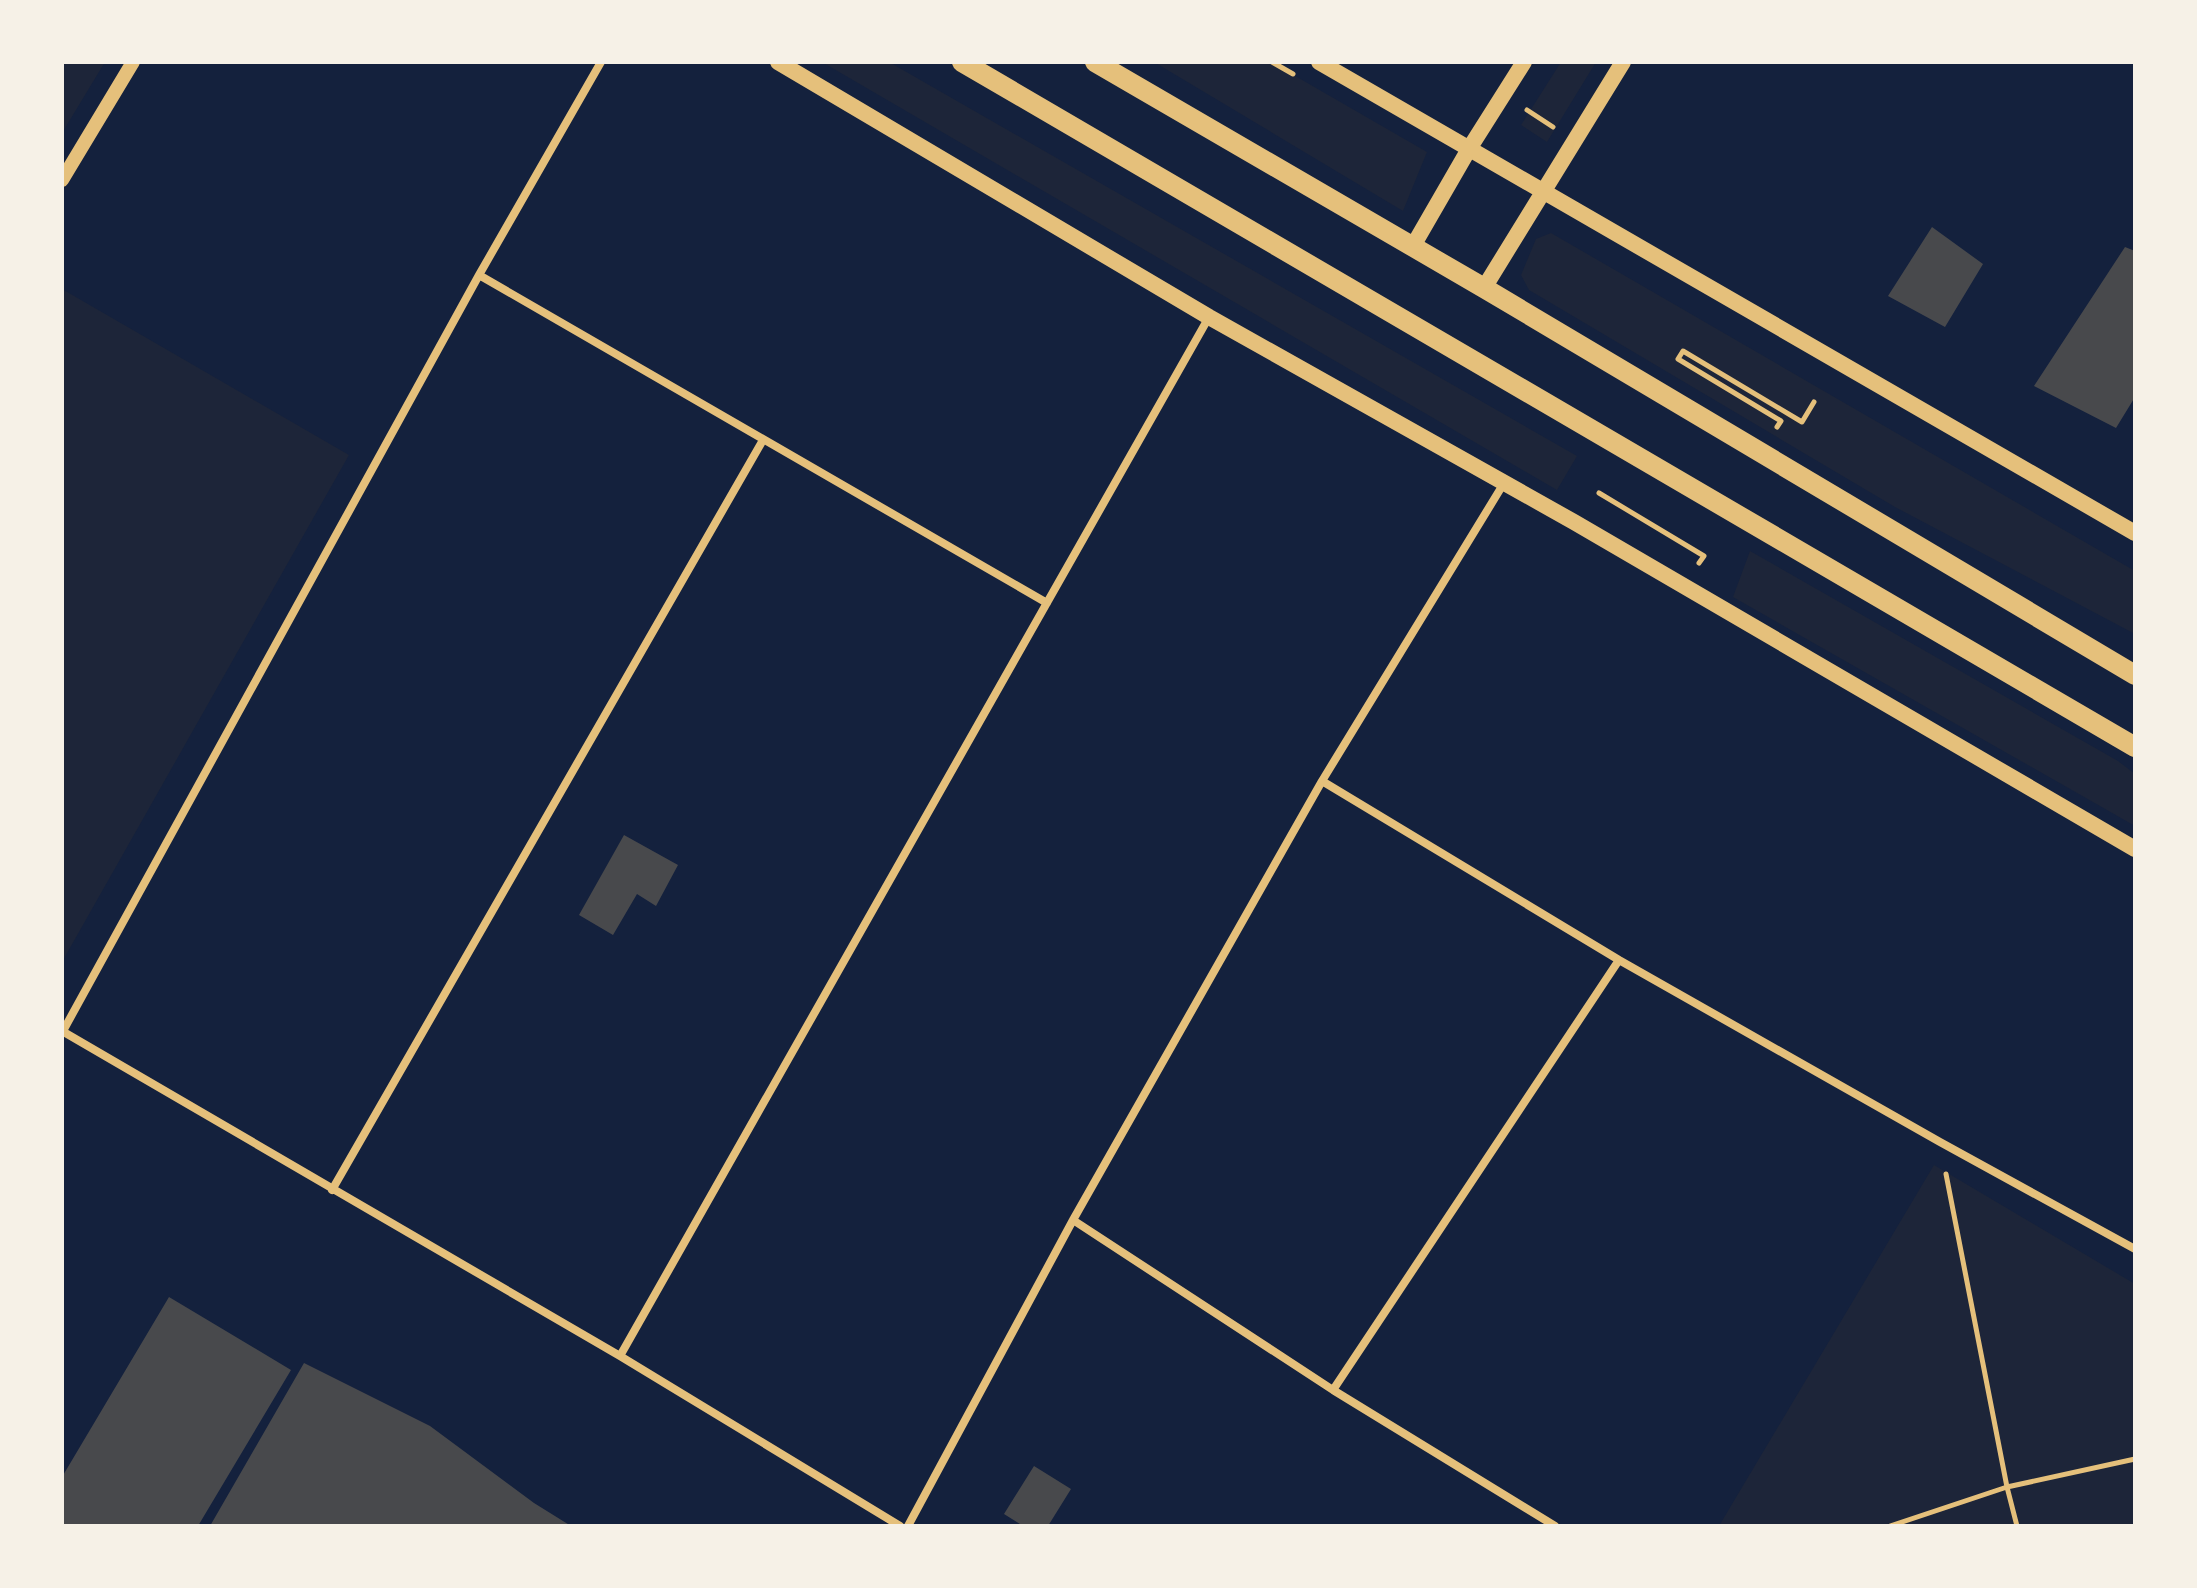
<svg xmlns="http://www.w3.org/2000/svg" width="2197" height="1588" font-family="Georgia,serif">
  <rect width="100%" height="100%" fill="#14213d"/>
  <!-- green -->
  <path fill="#1d2539" d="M62,62h43l-43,71z
    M822,62h67l688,394 -20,34z
    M1154,62h117l156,90 -24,59z
    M1561,62h35l-49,80 -26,-17z
    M1551,233l584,338v63l-240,-127 -366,-217 -8,-15 15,-36z
    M62,289l287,166 -287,507z
    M1750,551l368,210 17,13v52l-402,-229z
    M1934,1165l201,119v242h-416z"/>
  <!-- building -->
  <path fill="#48494c" d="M1932,227l51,37 -38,63 -57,-31z
    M2125,247l10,4v146l-19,31 -82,-42z
    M624,835l54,30 -22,41 -19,-12 -24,41 -34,-20z
    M169,1297l122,73 -93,156h-136v-49z
    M304,1363l126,63 104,77 37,23h-361z
    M1034,1466l37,23 -23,37h-25l-19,-12z"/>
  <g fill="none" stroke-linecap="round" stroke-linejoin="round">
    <!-- path -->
    <path stroke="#e5c07b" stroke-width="5" d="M1272,62l21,12
      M1527,110l26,17
      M1777,427l4,-6 -103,-62 5,-8 119,71 12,-20
      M1599,493l105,63 -5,7
      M1946,1174l61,313 10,39
      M1890,1526l117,-39 128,-28"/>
    <!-- minor -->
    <path stroke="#e5c07b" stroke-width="8" d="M479,275l568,328
      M1322,781l297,179 321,182 195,107
      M62,1031l558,325 280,170
      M63,1031l416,-756 122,-213
      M332,1190l431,-750
      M1073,1220l260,170 222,136
      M620,1356l589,-1039
      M1333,1390l286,-430
      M908,1526l165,-306 249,-439 182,-298"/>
    <!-- tertiary -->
    <path stroke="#e5c07b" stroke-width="14" d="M62,180l71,-118"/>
    <!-- secondary -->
    <path stroke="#e5c07b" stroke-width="16" d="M778,62l431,255 365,205 561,327
      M1319,62l816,471
      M1413,246l56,-97 55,-87
      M1484,288l139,-226"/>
    <!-- primary -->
    <path stroke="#e5c07b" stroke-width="20" d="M962,62l1173,685
      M1095,62l389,226 651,387"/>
  </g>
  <!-- border -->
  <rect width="2197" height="1588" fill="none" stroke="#f6f1e7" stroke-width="128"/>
</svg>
